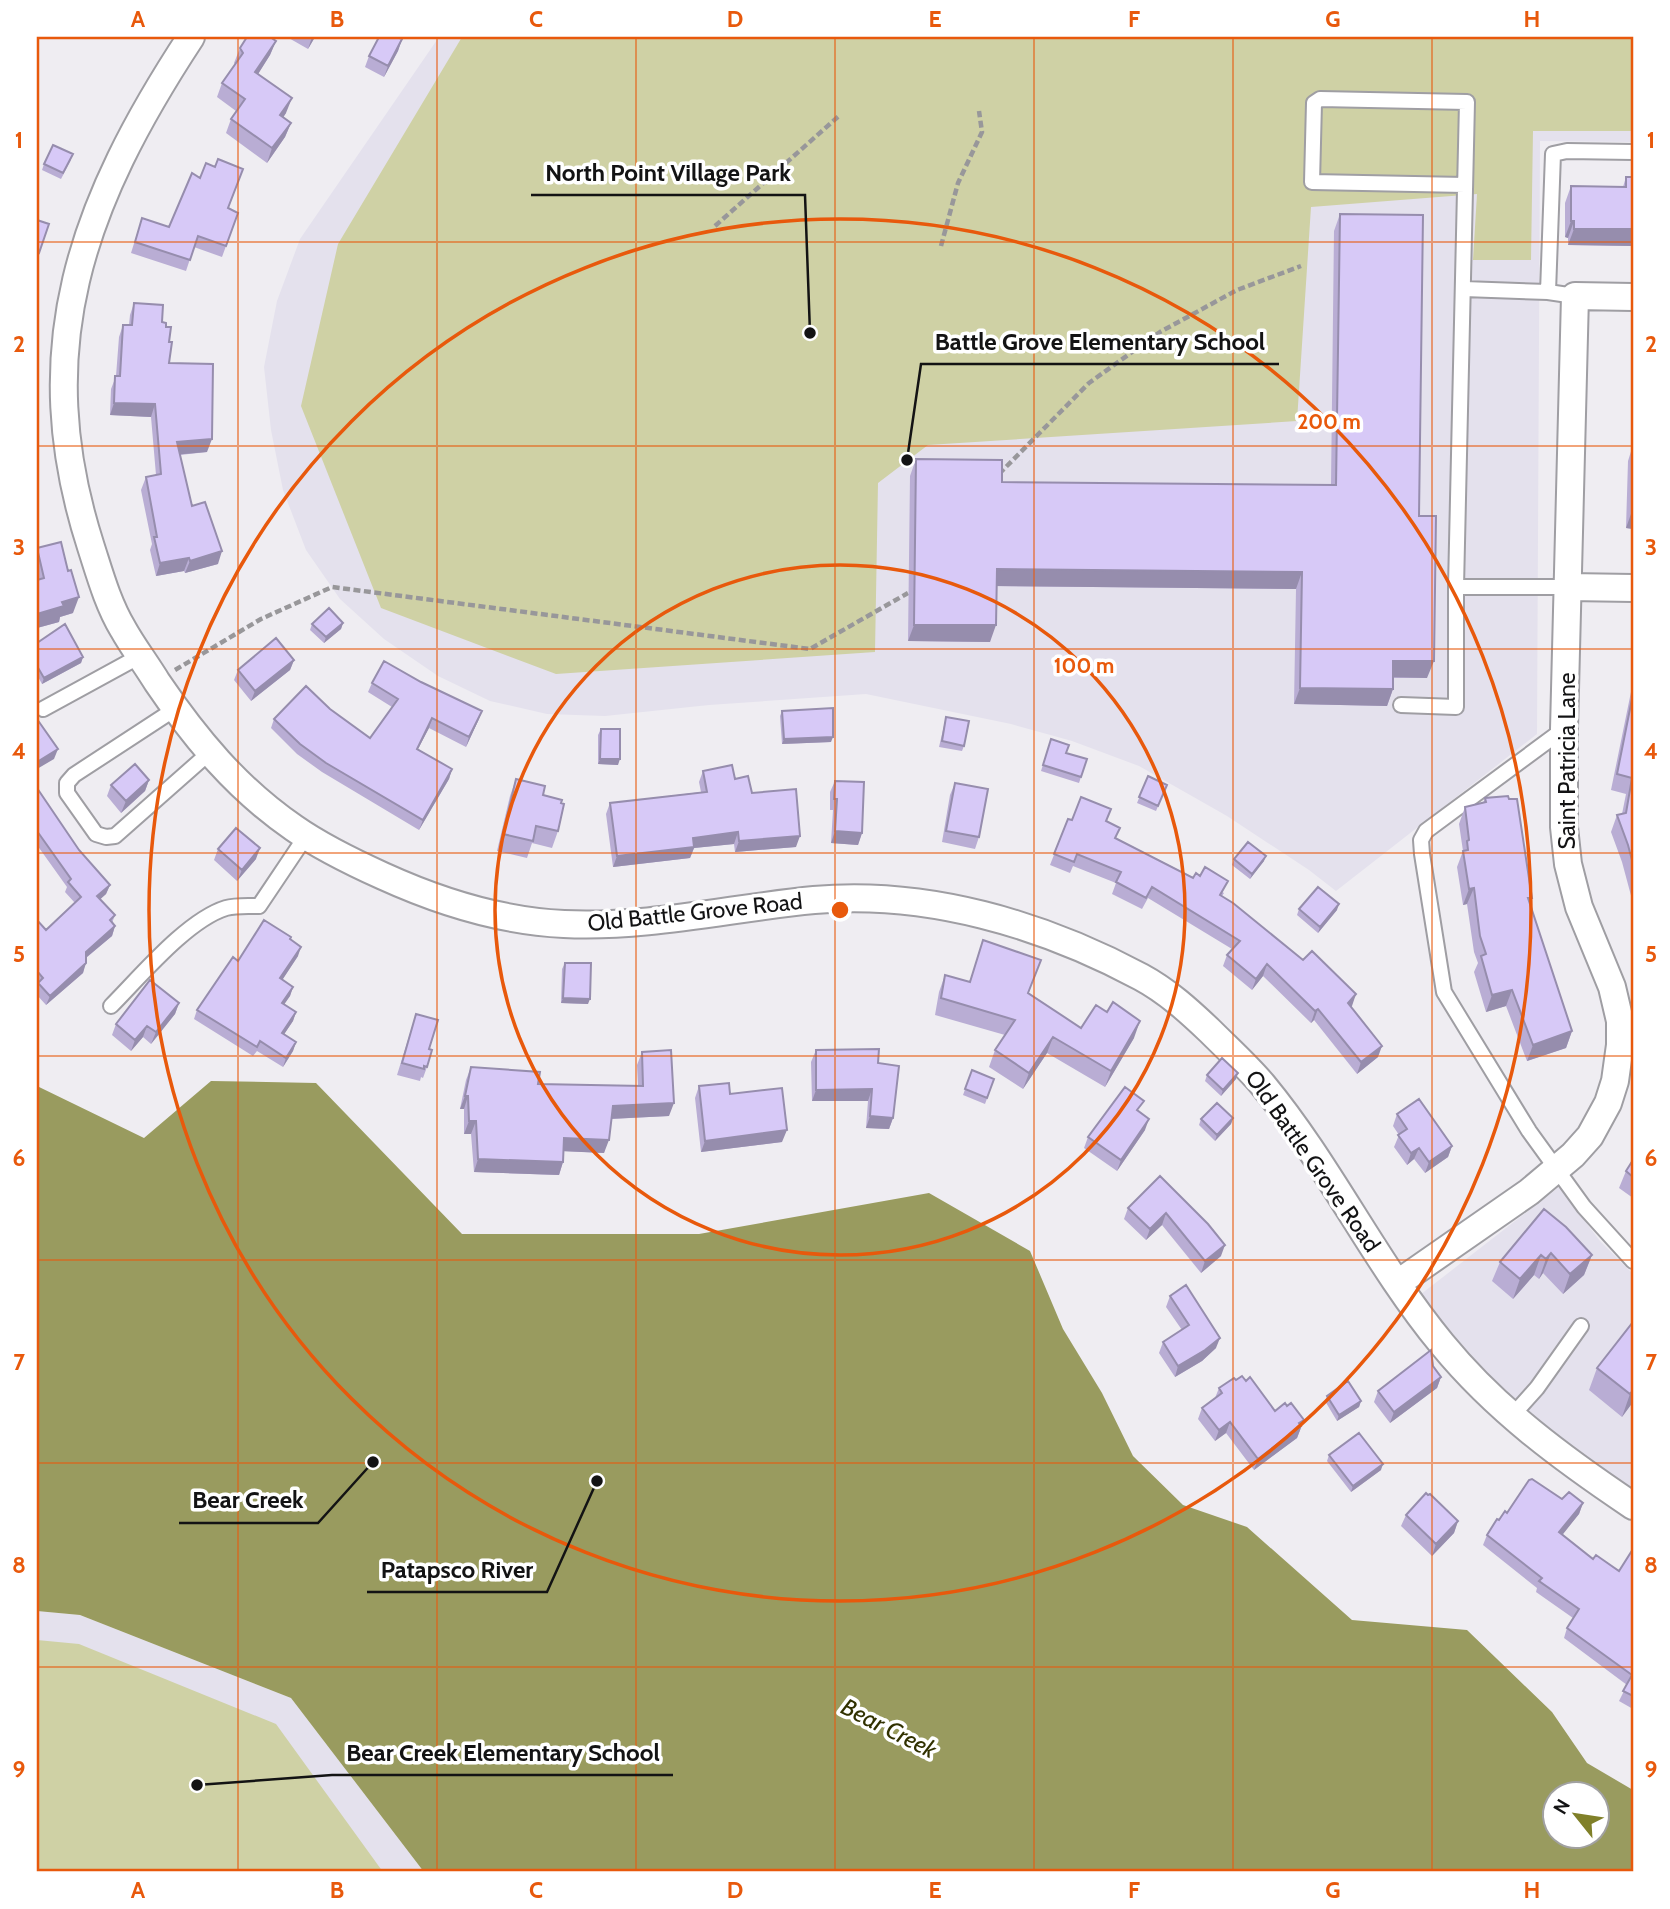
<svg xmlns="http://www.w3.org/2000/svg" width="1670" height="1909" font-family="Cabin,sans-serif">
  <rect width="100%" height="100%" fill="#efedf2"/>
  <!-- built -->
  <path fill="#e4e1ed" d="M439,37h1194v105l-93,-1 -3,593 -201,157 -27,-21 -82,-54 -88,-50 -67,-25 -61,-17 -145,-30 -157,11 -104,11 -58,-2 -57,-13 -52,-25 -54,-37 -44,-40 -34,-49 -23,-60 -12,-60 -7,-63 13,-66 23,-62z
    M1559,1187l41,54 33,33v216l-119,-82 -98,-110z
    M37,1611l43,4 211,83 133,174h-387z"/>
  <!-- green -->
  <path fill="#cfd1a5" d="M462,37h1171v94h-100l-2,129h-58l4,-66 -166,13 -14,214 -369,24 -50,38 -3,169 -319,22 -175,-66 -80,-202 37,-162z
    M37,1640l42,4 197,80 107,148h-346z"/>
  <!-- water -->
  <path fill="#999b5f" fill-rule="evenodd" d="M211,1081l105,2 146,151h237l230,-41 101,58 33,78 39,64 31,63 50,49 64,22 105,93 115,10 85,82 35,51 46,27v82h-1209l-133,-174 -211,-83 -43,-4v-525l107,52zM1554,1794h42v42h-42z"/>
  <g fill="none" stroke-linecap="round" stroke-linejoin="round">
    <defs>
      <path id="service" d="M1464,289l84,3 27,4
        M1548,292l5,-138 14,-3 66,1
        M1456,587h113
        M1401,705l55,2v-120l11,-485 -147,-3 -6,4 -2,79 153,3
        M43,709l97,-53
        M175,709l-101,66 -7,8v10l29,41 10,3 9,-1 94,-83
        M1564,729l-138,102 -5,9 1,14 22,138 85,139 55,76 49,54
        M111,1006c29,-29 76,-86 115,-98 10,-3 23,-2 33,-2l47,-70
        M1512,1416l25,-28 44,-62"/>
      <path id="minor" d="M191,37c-109,166 -164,312 -100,510 9,28 17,57 32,82 10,18 23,35 34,53 38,56 80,107 137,146 27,19 58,34 89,48 57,26 117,45 181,48 84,4 167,-16 250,-24 113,-10 228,24 327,77 26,14 48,34 69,54 18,18 37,35 53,54 67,81 112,178 179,259 54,66 121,115 191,162
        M1569,587l64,1
        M1398,1283l131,-91 44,-37 17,-19 18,-33 7,-22 5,-36v-24l-8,-34 -33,-80 -11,-43 -4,-37v-98l11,-433 58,1"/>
    </defs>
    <!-- service casing -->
    <use href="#service" stroke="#9f9ea3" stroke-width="18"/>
    <!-- minor casing -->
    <use href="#minor" stroke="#9f9ea3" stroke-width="30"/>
    <!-- path -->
    <path stroke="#98979a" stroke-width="4.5" stroke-dasharray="7 3.5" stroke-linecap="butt" d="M715,226l125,-111
      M941,246l17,-63 24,-51 -3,-21
      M999,474l90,-91 71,-51 77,-42 64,-24
      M175,670l86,-51 71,-32 478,62 98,-56"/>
    <!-- service -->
    <use href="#service" stroke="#fff" stroke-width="14"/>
    <!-- minor -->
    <use href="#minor" stroke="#fff" stroke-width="26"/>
  </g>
  <!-- wall -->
  <path fill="#b9add4" d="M287,37h28l-7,12z
    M402,39l-4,12 -14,26 -19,-10 4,-11z
    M276,41l-6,14 -12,19 28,39 -3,4 8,6 -6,14 -18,26 -41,-30 5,-14 5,-8 -19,-14 5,-14 13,-19 -1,-1 6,-15z
    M71,160l-10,19 -19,-9 2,-6z
    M1626,177h7v69l-65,-1v-7l-3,-1v-34l6,-17 52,1z
    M228,208l10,5 -16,44 -28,-10 -8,24 -55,-18 11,-35 27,9z
    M1340,214l79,302 8,162h-34v11l-6,17 -93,-2 2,-115 -300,-3 -6,56 -82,-1 2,-165 6,-17 86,23 329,3 3,-254z
    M134,303l28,19 4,5 3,15v21l38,89 -27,3 12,51 26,58 -33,9 -1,-2 -28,5 -6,-26 2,-6 -11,-54 5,-13 10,-2 -5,-58 -41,-2 1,-26 5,-13 3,-39 4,-12h6l1,-10z
    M1633,445v84l-7,-1 2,-67z
    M37,548l36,65 -13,4 -1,5 -22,6z
    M343,623l-2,6 -17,14 -14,-13 2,-6z
    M1633,635v268l-11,-41 -11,-30 6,-17 5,-1 4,-20 -15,-4 21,-103z
    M37,643l46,14 -2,6 -39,21 -5,-9z
    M294,660l-4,10 -39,31 -17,-21 4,-10z
    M421,682l61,29 -4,10 -12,26 -37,-19 -11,21 34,20 -3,10 -30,51 -97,-58 -25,-18 -26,-26 3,-9 56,-10 40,29 22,-31 -24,-15 4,-9z
    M782,711l49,31 -49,2 -2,-28z
    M946,717l18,29 -2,5 -23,-4z
    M601,729l17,36 -20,-1v-29z
    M1051,739l15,14 21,6 -8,24 -38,-12z
    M703,771l32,8 17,14 44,54 -61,5 -1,-8 -40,4 -4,10 -77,9 -7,-53 4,-11 91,-11 -2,-10z
    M1148,776l19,9 -11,26 -19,-8z
    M516,779l27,16 15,36 -6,17 -20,-5 -5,15 -30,-7 13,-55z
    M149,780l-4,11 -24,22 -14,-17 4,-11z
    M835,781l27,52 -4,12 -27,-2 2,-33h-3v-18z
    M955,783l24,54 -4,12 -33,-7 8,-47z
    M37,788l42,62 31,35 -4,9 -6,5 15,16 -3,8 3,3 -3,10 -26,22 -3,15 -37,32 -9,-10v-75l9,10 29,-27 -10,-11 2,-5 -30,-42z
    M1485,798l47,100 -2,6 42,127 -6,17 -39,13 -21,-55 -20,6 -12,-40 4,-9 -4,-11 -7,-48 -4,1 -6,-38 6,-16 -4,-27 6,-17 18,-4z
    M1068,819l4,1 34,2 10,16 108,55 -2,3 130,110 -1,1 27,50 -21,17 -43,-54 -3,3 -48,-47 -11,14 -29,-24 4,-11 5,-6 -84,-51 -6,11 -30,-15 4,-11 -43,-17 -3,7 -20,-8z
    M218,849l38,10 -19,22 -23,-21z
    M1234,859l30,2 -14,18 -18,-14z
    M1299,909l38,1 -19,23 -21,-18z
    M290,940l8,16 -16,24 11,7 -3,9 -6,8 12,8 -3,9 -9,13 12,8 -3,9 -10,16 -26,-16 -4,5 -59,-37 3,-9 41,-49z
    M565,963l23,41 -27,-1 1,-34z
    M945,975l24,7 60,11 52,35 53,10 -29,49 -58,-34 -24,36 -34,-22 6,-17 10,-15 -70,-20 4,-23z
    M179,1003l-4,11 -24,30 -8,-7 -12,14 -19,-16 4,-11z
    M416,1014l13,35 -2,18 -4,11 -2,-1 -1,4 -23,-6z
    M816,1050l62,13 15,55 -4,11 -23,-1 2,-27h-56l-1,-39z
    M642,1052l27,64 -58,3 -7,34 -40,-2 -1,11 -4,13 -85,-3 -3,-38h-7v-25h-4l6,-29 5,-13 67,17 100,2 -1,-21z
    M972,1070l22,9 -9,25 -22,-9z
    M1207,1075l29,4 -15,17 -16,-15z
    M699,1086l31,8 52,48 -81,10 -6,-54z
    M1140,1112l5,18 -28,41 -33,-23 4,-11z
    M1397,1114l55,32 -4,11 -23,16 -11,-14 -7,6 -13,-18 5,-12 -6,-9z
    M1233,1118l-2,6 -16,17 -16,-16 2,-6z
    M1633,1160v38l-14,-10 7,-17z
    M1160,1176l61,80 -20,17 -39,-48 -16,15 -22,-21 4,-11z
    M1544,1209l48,46 -8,20 -21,19 -20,-21 -4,6 -5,-4 -21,24 -21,-18 8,-19z
    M1170,1296l46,52 -14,13 -27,16 -16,-24 4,-11 19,-12 -16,-23z
    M1633,1322v80l-11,15 -33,-27 8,-22z
    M1433,1366l8,11 -4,11 -47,35 -16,-21 4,-11z
    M1236,1380l10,1 29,30 12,-5 17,14 -7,18 -43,32 -28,-37 -11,8 -17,-22 4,-11 13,-10 4,-10z
    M1327,1396l34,5 -2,6 -22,14 -12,-20z
    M1329,1455l52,15 -30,22 -24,-31z
    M1562,1499l21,4 -4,11 -17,20 31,25 26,12 14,-22v160l-14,-8 8,-16 -63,-47 3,-10 6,-10 -37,-26 1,-4 -54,-43 4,-10 12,-15 8,-7z
    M1406,1515l52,6 -4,12 -22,23 -31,-30z"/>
  <!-- shaded-wall -->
  <path fill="#968dad" d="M312,37h3l-7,12z
    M402,39l-4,12 -14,26 4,-11z
    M276,41l-6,14 -20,32 5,-15z
    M292,98l-6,15 -11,17 5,-15z
    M291,123l-6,14 -18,26 5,-15z
    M1571,221h3l-6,17 -3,-1z
    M1574,229h59v17l-65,-1z
    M114,403l41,1 -4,13 -41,-2z
    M212,439l-5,13 -34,3 4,-13z
    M1632,511l1,1v17l-7,-1z
    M222,551l-4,13 -33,9 5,-12z
    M189,558l-5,13 -28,5 4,-13z
    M997,569l305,3 -6,17 -305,-3z
    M79,597l-6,16 -13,4 -1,5 -22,6v-14l25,-12z
    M343,623l-2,6 -17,14 2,-6z
    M914,625h82l-6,17 -82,-1z
    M83,657l-2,6 -39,21 2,-6z
    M294,660l-4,10 -39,31 4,-10z
    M1393,661h41l-7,17 -40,-1z
    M1300,688l93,1 -6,17 -93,-2z
    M482,711l-4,10 -12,26 3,-10z
    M432,718l-3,10 -16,30 4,-9z
    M833,737l-2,5 -49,2 2,-5z
    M58,749l-4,10 -17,10v-7z
    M600,759h20l-2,6 -20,-1z
    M452,769l-3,10 -30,51 4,-10z
    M149,780l-4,11 -24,22 5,-12z
    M835,831l27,2 -4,12 -27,-2z
    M738,832l-4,12 -40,4 -4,10 -77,9 4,-11 76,-18z
    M800,836l-4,11 -61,5 4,-11z
    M260,848l-4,11 -19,22 5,-11z
    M1266,856l-2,5 -14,18 2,-5z
    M110,885l-4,9 -12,11 3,-9z
    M1474,888l-7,16 -4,1 6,-16z
    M1339,904l-2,6 -19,23 2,-6z
    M115,926l-3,10 -30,25 4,-9z
    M301,947l-3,9 -21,32 3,-10z
    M86,963l-3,10 -37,32 4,-9z
    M1267,964l-4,12 -11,14 4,-11z
    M293,987l-3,9 -11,16 3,-9z
    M1512,990l-6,16 -20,6 6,-17z
    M1356,994l-4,12 -8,8 4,-11z
    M563,998l27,1 -2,5 -27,-1z
    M179,1003l-4,11 -24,30 5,-12z
    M1318,1009l-4,11 -3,3 4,-12z
    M296,1012l-3,9 -14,21 3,-9z
    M1140,1021l-6,17 -29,49 6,-16z
    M147,1026l-4,11 -12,14 4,-11z
    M1572,1031l-6,17 -39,13 6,-16z
    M1053,1037l-6,16 -24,36 6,-16z
    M296,1042l-3,9 -10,16 3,-9z
    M1382,1046l-4,11 -21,17 4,-12z
    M1238,1073l-2,6 -15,17 2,-6z
    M872,1089l-4,12h-56l4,-11z
    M465,1096h3l-4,13h-4z
    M674,1103l-5,13 -61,3 5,-13z
    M870,1116l23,2 -4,11 -23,-1z
    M1233,1118l-2,6 -16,17 2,-6z
    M1149,1119l-4,11 -28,41 4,-11z
    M469,1121h7l-5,13h-7z
    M787,1130l-5,12 -81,10 4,-11z
    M564,1138l45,2 -5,13 -45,-2z
    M1452,1146l-4,11 -23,16 4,-11z
    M1419,1148l-5,11 -7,6 4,-12z
    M478,1159l85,3 -4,13 -85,-3z
    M1166,1213l-4,12 -16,15 4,-11z
    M1225,1245l-4,11 -20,17 4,-12z
    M1551,1253l-8,20 -4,6 7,-20z
    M1541,1255l-7,20 -21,24 7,-20z
    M1592,1255l-8,20 -21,19 7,-20z
    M1220,1338l-4,10 -14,13 -27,16 3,-11z
    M1441,1377l-4,11 -47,35 4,-11z
    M1633,1390v12l-11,15 8,-23z
    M1361,1401l-2,6 -22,14 2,-6z
    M1304,1420l-7,18 -43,32 4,-11z
    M1230,1422l-4,11 -11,8 4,-11z
    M1383,1464l-2,6 -30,22 2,-6z
    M1583,1503l-4,11 -23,29 3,-11z
    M1458,1521l-4,12 -22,23 4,-12z"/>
  <!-- building -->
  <path fill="#d7c9f7" stroke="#968dad" stroke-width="2" d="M247,37h23l6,4 -21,31 37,26 -12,17 11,8 -19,25 -41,-29 14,-20 -23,-16 21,-30 -3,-5z
    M379,37h18l5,2 -14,27 -19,-10z
    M53,145l20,9 -10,19 -19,-9z
    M218,159l25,10 -15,39 10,5 -12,33 -28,-10 -8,24 -55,-18 7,-24 27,9 23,-54 8,5 6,-15 9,4z
    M1626,177h7v52h-59v-8h-3v-35l55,1z
    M1340,214l83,1 -4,301h17l-2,145h-41v28l-93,-1 2,-116 -305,-3 -1,56h-82l2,-166 86,1v22l334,3z
    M37,220l12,4 -10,29 -2,-1z
    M134,303l29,2 -1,17 4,1v4h5l-2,15h3l-3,21 44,1 -1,75 -35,3 15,64 13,-4 17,49 -32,10 -1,-3 -29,5 -6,-26h3l-11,-60 15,-3 -6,-70 -41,-1 1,-27h5l3,-51h9z
    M1633,457v55l-1,-1z
    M61,542l7,29 3,-1 8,27 -17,5 2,4 -27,8v-34l7,-2 -7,-30z
    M329,608l14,15 -17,14 -14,-13z
    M65,624l18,33 -39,21 -7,-12v-23z
    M276,638l18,22 -39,31 -17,-21z
    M384,661l37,21 61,29 -13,26 -37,-19 -15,31 35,20 -29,51 -97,-57 -26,-19 -26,-25 32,-33 24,23 40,29 28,-39 -26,-16z
    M1633,694v170l-5,-19 -11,-30 9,-2 6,-35 -15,-4z
    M833,708v29l-49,2 -2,-28z
    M946,717l23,4 -5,25 -22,-5z
    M37,719l21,30 -21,13z
    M601,729h19v30h-20z
    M1051,739l18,6 -3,8 21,6 -6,18 -38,-12z
    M135,764l14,16 -23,21 -15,-16z
    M732,765l3,14 13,-3 4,17 44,-4 4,47 -61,5 -1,-9 -45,6 1,9 -77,9 -7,-53 97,-11 -4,-21z
    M1148,776l19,9 -9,21 -19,-9z
    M516,779l29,7 -2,9 19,5 -1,3 3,1 -6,27 -22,-5 -3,15 -30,-7z
    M835,781l29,1 -2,51 -27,-2 2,-32h-3z
    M955,783l33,6 -9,48 -33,-6z
    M37,788l42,62 31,35 -13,11 18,19 -5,5 5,6 -29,26v11l-36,33 -12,-13 5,-5 -6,-7v-51l9,10 35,-33 -13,-15 3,-3 -34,-48z
    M1508,796l1,3h8l15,99h-4l44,133 -39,14 -21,-55 -20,5 -11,-39 5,-2 -6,-18 -6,-48 -5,1 -6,-38 5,-1 -1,-9 2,-1 -4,-33 21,-5 -1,-4z
    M1081,797l30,12 -5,12 14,7 -5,10 78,40 3,-5 4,3 5,-9 23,14 -8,14 13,8 70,57 9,-9 44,43 -8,9 34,43 -21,16 -43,-53 -3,2 -48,-47 -11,15 -29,-24 13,-14 -88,-54 -6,11 -30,-16 5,-10 -44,-18 -3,8 -20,-8 14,-35 4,1z
    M236,828l24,20 -18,22 -24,-21z
    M1248,842l18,14 -14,18 -18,-15z
    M1318,887l21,17 -19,23 -21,-18z
    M264,920l27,17 -1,2 11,8 -21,31 13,9 -11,16 14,9 -14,21 14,9 -10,16 -26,-17 -3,6 -60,-37 36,-53 5,4z
    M983,940l58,20 -13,33 53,35 15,-23 11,7 6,-10 27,19 -29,50 -58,-34 -24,36 -34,-23 20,-30 -74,-22 4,-23 25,7z
    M565,963h26l-1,36 -27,-1z
    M150,980l29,23 -23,29 -9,-6 -12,14 -19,-16z
    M416,1014l22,6 -9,29 3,1 -5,17 -3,-1v3l-22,-6z
    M879,1049l-1,14 21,3 -6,52 -23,-2 2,-27 -56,1v-40z
    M671,1050l3,53 -61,3 -4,34 -45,-2 -1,24 -85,-3 -2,-38h-7l-1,-25h-3l6,-29 69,5 -2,12 105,2 -1,-34z
    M1222,1058l16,15 -15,17 -16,-15z
    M972,1070l22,9 -7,19 -22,-9z
    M729,1083l1,11 52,-6 5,42 -82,11 -6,-55z
    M1125,1087l19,14 -7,9 12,9 -28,41 -33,-23z
    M1419,1099l33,47 -23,16 -10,-14 -8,5 -13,-18 9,-6 -10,-15z
    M1217,1103l16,15 -16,17 -16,-16z
    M1633,1160v17l-7,-6z
    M1160,1176l48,48 17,21 -20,16 -39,-48 -16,16 -22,-21z
    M1544,1209l22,18 26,28 -22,19 -19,-21 -5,6 -5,-4 -21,24 -20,-17z
    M1186,1285l34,53 -15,12 -27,16 -15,-24 26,-17 -19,-29z
    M1633,1322v68l-3,4 -33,-26z
    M1431,1350l2,16 8,11 -47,35 -16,-21z
    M1242,1376l4,5 4,-4 25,34 10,-8 2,3 4,-3 13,17 -5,3 2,3 -43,33 -28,-37 -11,8 -17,-22 20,-15 -3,-5 15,-10 2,2z
    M1348,1381l13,20 -22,14 -12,-19z
    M1359,1433l24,31 -30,22 -24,-31z
    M1532,1479l30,20 7,-7 14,11 -24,29 34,27 3,-4 23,16 14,-22v147l-10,-5 9,-16 -65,-47 12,-19 -40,-28 3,-3 -55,-43 10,-16 2,1 6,-9 2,2 22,-33z
    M1426,1493l2,2 2,-1 28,27 -22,23 -30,-29z"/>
  <!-- grid -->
  <path fill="none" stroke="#e8590c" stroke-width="2" stroke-opacity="0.55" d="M238,37v1835M437,37v1835M636,37v1835M835,37v1835M1034,37v1835M1233,37v1835M1432,37v1835M37,242h1596M37,446h1596M37,649h1596M37,853h1596M37,1056h1596M37,1260h1596M37,1463h1596M37,1667h1596"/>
  <!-- distance rings -->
  <g fill="none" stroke="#e8590c" stroke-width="3.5">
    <circle cx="840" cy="910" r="345"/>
    <circle cx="840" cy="910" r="691"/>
  </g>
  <g text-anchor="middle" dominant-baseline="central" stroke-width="7" stroke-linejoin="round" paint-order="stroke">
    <!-- street labels -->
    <g font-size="23" fill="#131314" stroke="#fff">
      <text transform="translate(1567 761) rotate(-90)">Saint Patricia Lane</text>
      <text transform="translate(695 912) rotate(-6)">Old Battle Grove Road</text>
      <text transform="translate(1313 1161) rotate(55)">Old Battle Grove Road</text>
    </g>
    <!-- water labels -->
    <g font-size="24" font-style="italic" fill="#313100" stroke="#fff">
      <text transform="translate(889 1728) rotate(27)">Bear Creek</text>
    </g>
  </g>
  <circle cx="840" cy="910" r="10" fill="#e8590c" stroke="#fff" stroke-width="3.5"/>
  <g font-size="21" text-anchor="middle" font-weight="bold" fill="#e8590c" stroke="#fff" stroke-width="7" stroke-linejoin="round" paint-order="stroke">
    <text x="1329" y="429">200 m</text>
    <text x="1084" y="673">100 m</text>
  </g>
  <!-- callouts -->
  <path fill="none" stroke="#131314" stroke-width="2.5" d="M810 333L805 195H531M907 460L921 364H1279M373 1462L318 1523H179M597 1481L547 1592H367M197 1785L332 1775H673"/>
  <g fill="#131314" stroke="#fff" stroke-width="2.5">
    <circle cx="810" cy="333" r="7"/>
    <circle cx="907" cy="460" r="7"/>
    <circle cx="373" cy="1462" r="7"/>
    <circle cx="597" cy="1481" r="7"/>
    <circle cx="197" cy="1785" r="7"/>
  </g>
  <g font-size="24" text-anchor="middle" font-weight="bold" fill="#131314" stroke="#fff" stroke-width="7" stroke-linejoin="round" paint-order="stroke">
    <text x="668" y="181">North Point Village Park</text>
    <text x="1100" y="350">Battle Grove Elementary School</text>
    <text x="248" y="1508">Bear Creek</text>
    <text x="457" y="1578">Patapsco River</text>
    <text x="503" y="1761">Bear Creek Elementary School</text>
  </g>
  <!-- border -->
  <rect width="1670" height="1909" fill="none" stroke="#ffffff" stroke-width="77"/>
  <!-- north arrow -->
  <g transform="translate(1576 1815) rotate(300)"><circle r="33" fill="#ffffff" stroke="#a1a1a1" stroke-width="2"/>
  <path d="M0-5L12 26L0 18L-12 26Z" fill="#808029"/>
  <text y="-10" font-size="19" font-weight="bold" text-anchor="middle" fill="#131314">N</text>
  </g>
  <rect x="38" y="38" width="1594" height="1832" fill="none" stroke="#e8590c" stroke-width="2.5"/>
  <g font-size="23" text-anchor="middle" font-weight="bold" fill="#e8590c">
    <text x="138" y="27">A</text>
    <text x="337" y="27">B</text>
    <text x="536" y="27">C</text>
    <text x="735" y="27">D</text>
    <text x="935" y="27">E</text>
    <text x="1134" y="27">F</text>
    <text x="1333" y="27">G</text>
    <text x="1532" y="27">H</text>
    <text x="19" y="148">1</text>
    <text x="1651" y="148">1</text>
    <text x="19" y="352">2</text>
    <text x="1651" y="352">2</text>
    <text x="19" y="555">3</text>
    <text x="1651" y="555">3</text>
    <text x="19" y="759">4</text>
    <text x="1651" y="759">4</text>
    <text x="19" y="962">5</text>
    <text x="1651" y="962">5</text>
    <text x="19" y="1166">6</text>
    <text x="1651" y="1166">6</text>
    <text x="19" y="1370">7</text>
    <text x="1651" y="1370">7</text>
    <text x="19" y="1573">8</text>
    <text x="1651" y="1573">8</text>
    <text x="19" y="1777">9</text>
    <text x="1651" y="1777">9</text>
    <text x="138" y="1898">A</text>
    <text x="337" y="1898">B</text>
    <text x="536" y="1898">C</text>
    <text x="735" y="1898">D</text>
    <text x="935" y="1898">E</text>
    <text x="1134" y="1898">F</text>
    <text x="1333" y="1898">G</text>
    <text x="1532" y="1898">H</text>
  </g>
</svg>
